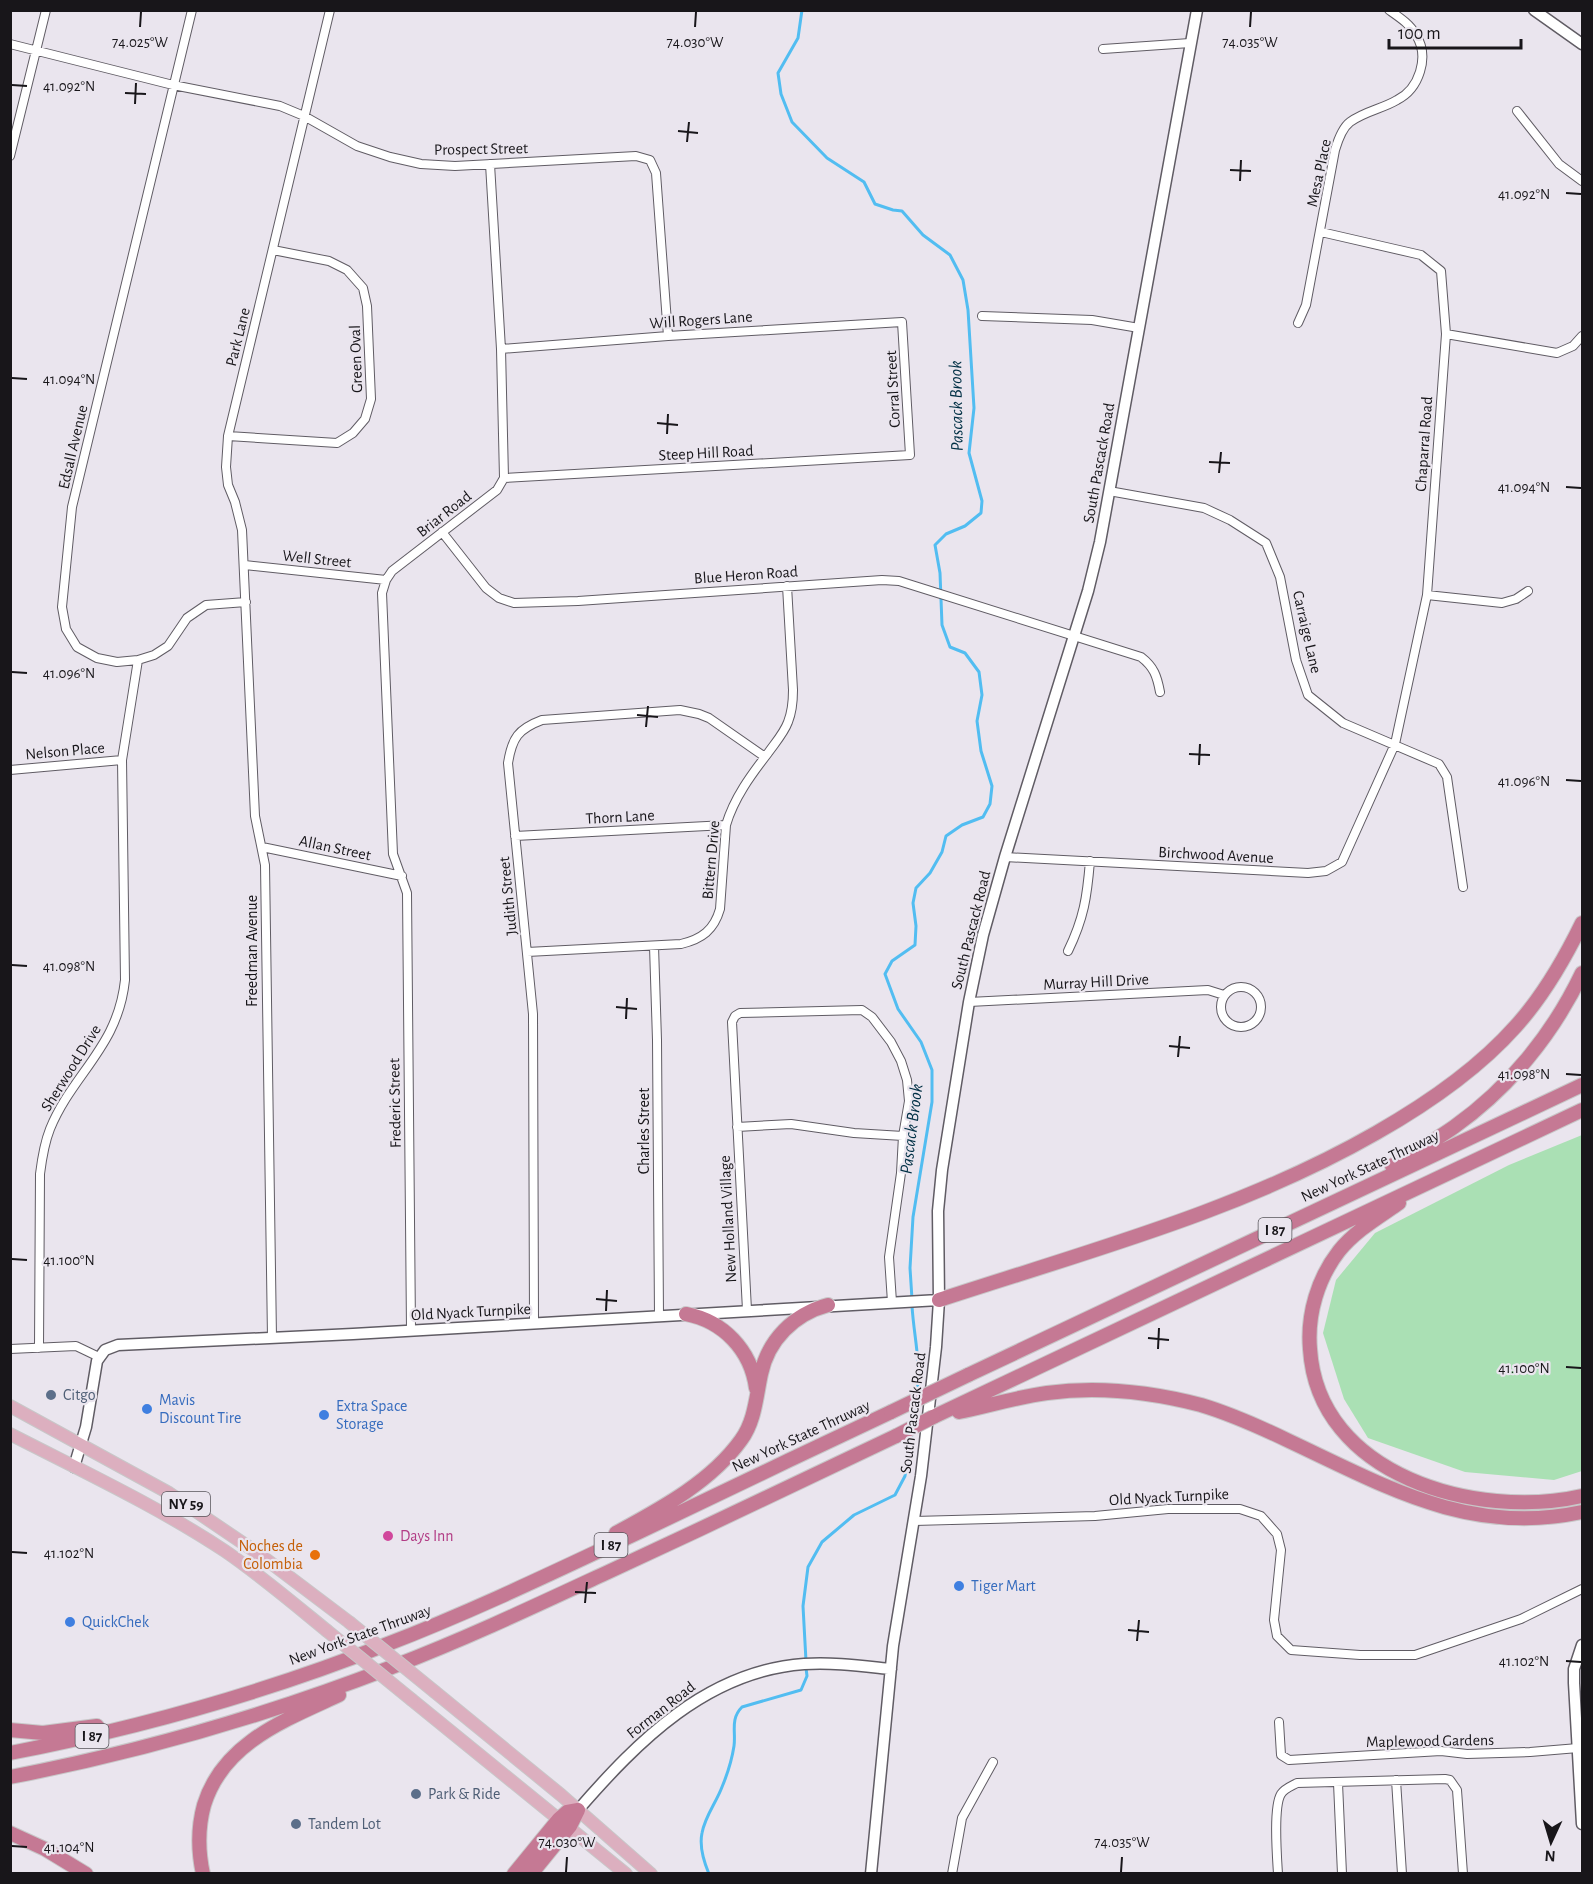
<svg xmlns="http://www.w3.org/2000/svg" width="1593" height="1884" font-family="'Alegreya Sans',sans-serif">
  <rect width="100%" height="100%" fill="#eae5ee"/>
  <!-- green -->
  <path fill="#aae0b4" d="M1582,1135v336l-28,9 -89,-8 -97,-34 -24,-39 -21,-66 13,-53 39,-47 134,-68z"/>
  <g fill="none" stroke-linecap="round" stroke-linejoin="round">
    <!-- stream -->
    <path stroke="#52bdf1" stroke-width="3" d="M802,10l-4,28 -20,35 3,21 11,28 35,36 37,24 11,22 18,6 9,1 21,24 27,20 13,25 5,30 6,98 -5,45 13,48 -1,12 -16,13 -19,8 -11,11 5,28 2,52 8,22 15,6 14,19 3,23 -5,26 4,30 11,35 -2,18 -7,13 -21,8 -16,11 -4,16 -12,21 -14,15 -3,15 3,23 -1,19 -23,16 -7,13 13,35 23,33 11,28v32l-19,115 -3,51 2,31
      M912,1306c2,32 9,54 5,88
      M914,1421l2,-17
      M806,1661l-3,-55 5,-39 14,-25 32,-27 41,-20 10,-19 7,-42
      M709,1874c-5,-12 -10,-27 -7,-41 3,-17 14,-30 20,-46 5,-12 10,-28 12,-41 2,-14 -4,-27 8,-39l59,-17 6,-14 -1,-8"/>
    <defs>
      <path id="street" d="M192,10l-120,497 -10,100 4,22 11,18 20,11 20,4 21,-2 16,-5 14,-9 19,-28 19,-13 40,-3
        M10,44l163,41 107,21 24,10 53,30 33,11 31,7 34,2 181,-10 14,4 6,13 12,163
        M1103,49l87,-6
        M1517,111l42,53 23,17
        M10,156l36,-146
        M982,316l110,4 47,8
        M1298,323l8,-18 29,-155c3,-10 7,-22 15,-28 15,-11 32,-13 47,-22 22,-11 33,-43 19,-65 -6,-11 -17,-18 -27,-25
        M1446,334l111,19 16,-7 9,-10
        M501,349l167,-13 234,-14 8,133 -406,23
        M228,436l109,7 16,-10 12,-14 6,-20 -4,-93 -4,-18 -16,-18 -18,-9 -56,-11
        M1109,491l95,17 26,12 36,23 14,34 16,83 12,35 35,28 96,41 8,13 2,14 14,96
        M442,532l44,56 13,10 15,5 64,-2 304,-21 17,1 242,76c13,10 16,19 19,35
        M245,565l141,15
        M1427,595l75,8 14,-4 12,-8
        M10,770l112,-10
        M515,836l211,-11
        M262,847l140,29
        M1005,857l303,16 18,-2 16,-9 53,-118 32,-149 19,-261 -5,-63 -20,-16 -100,-23
        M654,946l3,94 2,276
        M1068,951c16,-33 19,-54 22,-90
        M527,952l154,-8c21,-5 33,-14 39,-35l6,-84c8,-27 25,-50 42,-72 7,-10 16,-20 20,-31 4,-10 5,-22 5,-32l-6,-104
        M1221 1007a20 20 0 1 1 40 0a20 20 0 1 1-40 0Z
        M969,1002l239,-12 16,5
        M737,1127l54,-3 63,9 49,3
        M747,1310l-15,-288 3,-6 5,-3 122,-3 10,7 19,25 10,19 6,19 2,21 -6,35 -2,37 -12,84 3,45
        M534,1323l-1,-309 -25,-251c4,-25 10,-34 34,-43l138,-10 19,4 10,4 56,39
        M411,1330l-4,-437 -14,-39 -11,-261 4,-13 6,-9 105,-81 7,-12 -3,-129 -11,-185
        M272,1338l-7,-473 -10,-49 -13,-286 -7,-28 -7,-17 -2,-18 2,-31 102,-426
        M39,1348l1,-174c2,-16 4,-30 10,-45 23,-56 68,-82 75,-149l-3,-220 16,-100
        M10,1349l66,-3 23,11
        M914,1521l181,-5 73,-7h72l21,7 16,18 4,16 -7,70 3,16 14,14 69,5h55l106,-36 61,-30
        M1279,1722l2,33 8,5 152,-9 26,3 63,-2 48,-4
        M1396,1780l6,94
        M1338,1783l4,91
        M952,1874l10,-56 31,-56
        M1278,1874c-1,-17 -5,-67 3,-80 4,-6 11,-8 16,-11l148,-4 5,1 7,10 6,84"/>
      <path id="secondary" d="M1534,10l48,34
        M74,1467l12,-40 11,-66 8,-11 13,-5 235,-11 586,-34
        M1582,1645l-8,24v14l8,141
        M578,1810c60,-69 129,-139 226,-146 29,-2 58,2 87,5
        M871,1874l22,-228 28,-170 15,-129 3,-47 -1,-89 4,-41 27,-168 14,-67 22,-78 83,-266 12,-49 97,-532"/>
      <path id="primary" d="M10,1406l159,87 90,61 90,68
        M10,1434c72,37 147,72 215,117 35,24 68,52 101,79
        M435,1692l126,103 90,79
        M412,1700l214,174"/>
      <path id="highway" d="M1392,1166c21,-13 42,-25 62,-39 55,-39 99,-93 128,-154
        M1399,1203c-20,14 -44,28 -60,48 -21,27 -32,63 -29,98 8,127 167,171 272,147
        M939,1300c149,-49 301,-89 437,-167 51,-29 101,-63 140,-107 28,-31 48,-66 66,-103
        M686,1314c37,7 65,36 70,74
        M968,1375l614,-290
        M959,1412c29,-6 58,-15 88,-19 51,-7 104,-1 154,12 30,9 59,22 88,36 98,46 181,95 293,71
        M933,1417l649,-307
        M616,1533c44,-24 95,-51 125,-93 14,-19 15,-43 20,-66 7,-34 33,-60 67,-69
        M10,1730l33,3 54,-7
        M10,1753c128,-25 254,-60 375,-108 86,-33 169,-73 252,-112 85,-41 169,-81 254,-121
        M10,1777c130,-25 258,-62 382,-110 73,-28 143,-61 214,-94 97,-45 194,-91 290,-137
        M10,1833l35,16 41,25
        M203,1874c-5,-23 -5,-47 1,-69 19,-62 81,-85 135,-110
        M514,1874l45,-55 8,-7 11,-2
        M531,1874l39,-48 8,-16"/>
    </defs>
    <!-- street casing -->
    <use href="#street" stroke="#605c64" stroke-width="10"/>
    <!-- secondary casing -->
    <use href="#secondary" stroke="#605c64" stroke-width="13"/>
    <!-- primary casing -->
    <use href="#primary" stroke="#c8c7c8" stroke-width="14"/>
    <!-- highway casing -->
    <use href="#highway" stroke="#c8c7c8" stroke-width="16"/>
    <!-- street -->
    <use href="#street" stroke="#fff" stroke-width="8"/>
    <!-- secondary -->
    <use href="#secondary" stroke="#fff" stroke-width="10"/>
    <!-- primary -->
    <use href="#primary" stroke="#dcafbf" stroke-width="12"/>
    <!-- highway -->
    <use href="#highway" stroke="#c57994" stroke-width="14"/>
    <defs>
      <path id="primary-bridge" d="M349,1622l86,70
        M326,1630l86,70"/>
      <path id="highway-bridge" d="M891,1412l77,-37
        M896,1436l37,-19"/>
    </defs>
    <!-- primary-bridge casing -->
    <use href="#primary-bridge" stroke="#c8c7c8" stroke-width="14" stroke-linecap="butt"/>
    <!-- highway-bridge casing -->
    <use href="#highway-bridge" stroke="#c8c7c8" stroke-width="16" stroke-linecap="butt"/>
    <!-- primary-bridge -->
    <use href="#primary-bridge" stroke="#dcafbf" stroke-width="12"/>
    <!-- highway-bridge -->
    <use href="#highway-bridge" stroke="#c57994" stroke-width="14"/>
  </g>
  <!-- ticks -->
  <path fill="none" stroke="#18161a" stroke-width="2" d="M140,27l1,-15M695,27l1,-15M1250,27l1,-15M12,85l15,1M125,93l21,1M135,104l1,-21M678,131l20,2M687,142l2,-20M1230,170l21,1M1240,181l1,-21M1566,193l15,1M12,378l15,1M657,423l21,2M667,434l1,-20M1209,462l21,1M1219,473l2,-21M1566,487l15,1M12,672l15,1M637,715l21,2M646,727l2,-21M1189,754l21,1M1199,765l1,-21M1566,780l15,1M12,965l15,1M616,1007l21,2M626,1019l1,-21M1169,1046l21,2M1178,1057l2,-21M1566,1074l15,1M12,1259l15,1M596,1299l21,2M606,1311l1,-21M1148,1338l21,2M1158,1349l1,-21M1566,1367l15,1M12,1552l15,1M575,1592l21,1M585,1603l2,-21M1128,1630l21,2M1137,1641l2,-21M1566,1661l15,1M12,1846l15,1M566,1872l1,-15M1121,1872l1,-15"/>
  <!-- markers -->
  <g fill="#5c6f8a" stroke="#eae5ee" stroke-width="2">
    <circle cx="51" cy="1395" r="6"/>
    <circle cx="416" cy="1794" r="6"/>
    <circle cx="296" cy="1824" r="6"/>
  </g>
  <g fill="#3f7fe0" stroke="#eae5ee" stroke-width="2">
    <circle cx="147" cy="1409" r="6"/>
    <circle cx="324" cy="1415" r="6"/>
    <circle cx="959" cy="1586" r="6"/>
    <circle cx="70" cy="1622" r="6"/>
  </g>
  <circle fill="#d1479c" stroke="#eae5ee" stroke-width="2" cx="388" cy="1536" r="6"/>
  <circle fill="#e8710a" stroke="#eae5ee" stroke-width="2" cx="315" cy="1555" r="6"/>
  <g text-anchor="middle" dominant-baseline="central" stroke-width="4.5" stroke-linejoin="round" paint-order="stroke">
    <!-- shield labels -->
    <g fill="#eae5ee" stroke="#57545a" stroke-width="1.5">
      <rect x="1258.5" y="1218" width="33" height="24" rx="4.5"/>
      <rect x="162" y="1492" width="48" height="24" rx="4.5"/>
      <rect x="594.5" y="1533" width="33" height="24" rx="4.5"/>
      <rect x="75.5" y="1724" width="33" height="24" rx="4.5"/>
    </g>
    <g font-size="15" font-weight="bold" fill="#18161a">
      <text x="1275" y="1230">I 87</text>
      <text x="186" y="1504">NY 59</text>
      <text x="611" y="1545">I 87</text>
      <text x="92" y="1736">I 87</text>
    </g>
    <!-- street labels -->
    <g font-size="16" fill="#18161a" stroke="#eae5ee">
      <text transform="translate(481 149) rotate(-1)">Prospect Street</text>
      <text transform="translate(1319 173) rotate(-78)">Mesa Place</text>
      <text transform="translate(701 320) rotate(-4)">Will Rogers Lane</text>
      <text transform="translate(238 337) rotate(-76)">Park Lane</text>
      <text transform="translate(356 359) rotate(-92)">Green Oval</text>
      <text transform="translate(893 389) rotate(-93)">Corral Street</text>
      <text transform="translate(1424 444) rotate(-86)">Chaparral Road</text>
      <text transform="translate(73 447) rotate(-77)">Edsall Avenue</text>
      <text transform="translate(706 453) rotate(-3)">Steep Hill Road</text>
      <text transform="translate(1099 463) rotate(-80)">South Pascack Road</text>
      <text transform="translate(444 514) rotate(-38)">Briar Road</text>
      <text transform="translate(317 559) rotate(6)">Well Street</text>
      <text transform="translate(746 575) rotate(-4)">Blue Heron Road</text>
      <text transform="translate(1307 632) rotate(77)">Carraige Lane</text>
      <text transform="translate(65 751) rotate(-5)">Nelson Place</text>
      <text transform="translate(620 817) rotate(-3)">Thorn Lane</text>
      <text transform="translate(335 848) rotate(12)">Allan Street</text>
      <text transform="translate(1216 855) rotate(3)">Birchwood Avenue</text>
      <text transform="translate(711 860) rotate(-85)">Bittern Drive</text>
      <text transform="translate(508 896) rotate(-96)">Judith Street</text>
      <text transform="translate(971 930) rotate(-76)">South Pascack Road</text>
      <text transform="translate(252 951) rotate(-90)">Freedman Avenue</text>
      <text transform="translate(1096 982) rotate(-3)">Murray Hill Drive</text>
      <text transform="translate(71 1068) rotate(-58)">Sherwood Drive</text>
      <text transform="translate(395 1103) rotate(-91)">Frederic Street</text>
      <text transform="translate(644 1131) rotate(-90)">Charles Street</text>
      <text transform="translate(1370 1166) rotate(-25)">New York State Thruway</text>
      <text transform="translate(728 1219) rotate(-93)">New Holland Village</text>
      <text transform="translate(471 1312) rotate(-3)">Old Nyack Turnpike</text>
      <text transform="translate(913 1413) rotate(-83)">South Pascack Road</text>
      <text transform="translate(801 1436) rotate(-25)">New York State Thruway</text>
      <text transform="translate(1169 1497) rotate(-3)">Old Nyack Turnpike</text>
      <text transform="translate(360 1635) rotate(-20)">New York State Thruway</text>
      <text transform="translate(661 1710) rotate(-38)">Forman Road</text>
      <text transform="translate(1430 1741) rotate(-1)">Maplewood Gardens</text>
    </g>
    <!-- service labels -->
    <g font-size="16" fill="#4e5e75" stroke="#eae5ee" text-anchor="start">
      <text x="63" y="1395">Citgo</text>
      <text x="428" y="1794">Park &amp; Ride</text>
      <text x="308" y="1824">Tandem Lot</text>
    </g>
    <!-- shop labels -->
    <g font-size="16" fill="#366cbe" stroke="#eae5ee" text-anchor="start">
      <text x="159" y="1400">Mavis<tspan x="159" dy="18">Discount Tire</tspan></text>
      <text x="336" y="1406">Extra Space<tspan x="336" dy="18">Storage</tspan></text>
      <text x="971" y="1586">Tiger Mart</text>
      <text x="82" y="1622">QuickChek</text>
    </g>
    <!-- hotel labels -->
    <g font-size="16" fill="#b23c85" stroke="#eae5ee" text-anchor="start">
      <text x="400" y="1536">Days Inn</text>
    </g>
    <!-- food labels -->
    <g font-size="16" fill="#c56008" stroke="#eae5ee" text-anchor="end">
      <text x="303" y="1546">Noches de<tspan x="303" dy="18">Colombia</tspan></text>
    </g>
    <!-- water labels -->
    <g font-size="18" font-style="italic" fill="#003045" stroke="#eae5ee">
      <text transform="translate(957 406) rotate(-91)">Pascack Brook</text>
      <text transform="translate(912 1129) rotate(-83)">Pascack Brook</text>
    </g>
  </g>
  <g font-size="15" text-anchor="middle" fill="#18161a" stroke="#eae5ee" stroke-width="4.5" stroke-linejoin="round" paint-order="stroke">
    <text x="140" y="47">74.025°W</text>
    <text x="695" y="47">74.030°W</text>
    <text x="1250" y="47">74.035°W</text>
    <text x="69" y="91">41.092°N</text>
    <text x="1524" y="199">41.092°N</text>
    <text x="69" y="384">41.094°N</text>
    <text x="1524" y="492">41.094°N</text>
    <text x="69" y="678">41.096°N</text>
    <text x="1524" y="786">41.096°N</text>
    <text x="69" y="971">41.098°N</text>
    <text x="1524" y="1079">41.098°N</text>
    <text x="69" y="1265">41.100°N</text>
    <text x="1524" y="1373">41.100°N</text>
    <text x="69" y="1558">41.102°N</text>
    <text x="1524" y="1666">41.102°N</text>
    <text x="567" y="1847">74.030°W</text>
    <text x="1122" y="1847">74.035°W</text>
    <text x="69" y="1852">41.104°N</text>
  </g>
  <!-- border -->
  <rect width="1593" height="1884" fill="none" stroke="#18161a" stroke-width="24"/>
  <!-- north arrow -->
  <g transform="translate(1551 1842) rotate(184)" stroke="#eae5ee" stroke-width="4.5" paint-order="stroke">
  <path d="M0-4.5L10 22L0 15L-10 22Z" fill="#18161a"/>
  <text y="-9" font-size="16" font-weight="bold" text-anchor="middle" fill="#18161a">N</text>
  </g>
  <!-- scale -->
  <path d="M1389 39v9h132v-9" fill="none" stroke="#18161a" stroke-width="3"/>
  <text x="1398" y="39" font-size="18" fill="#18161a" stroke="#eae5ee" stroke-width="4.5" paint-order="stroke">100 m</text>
</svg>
